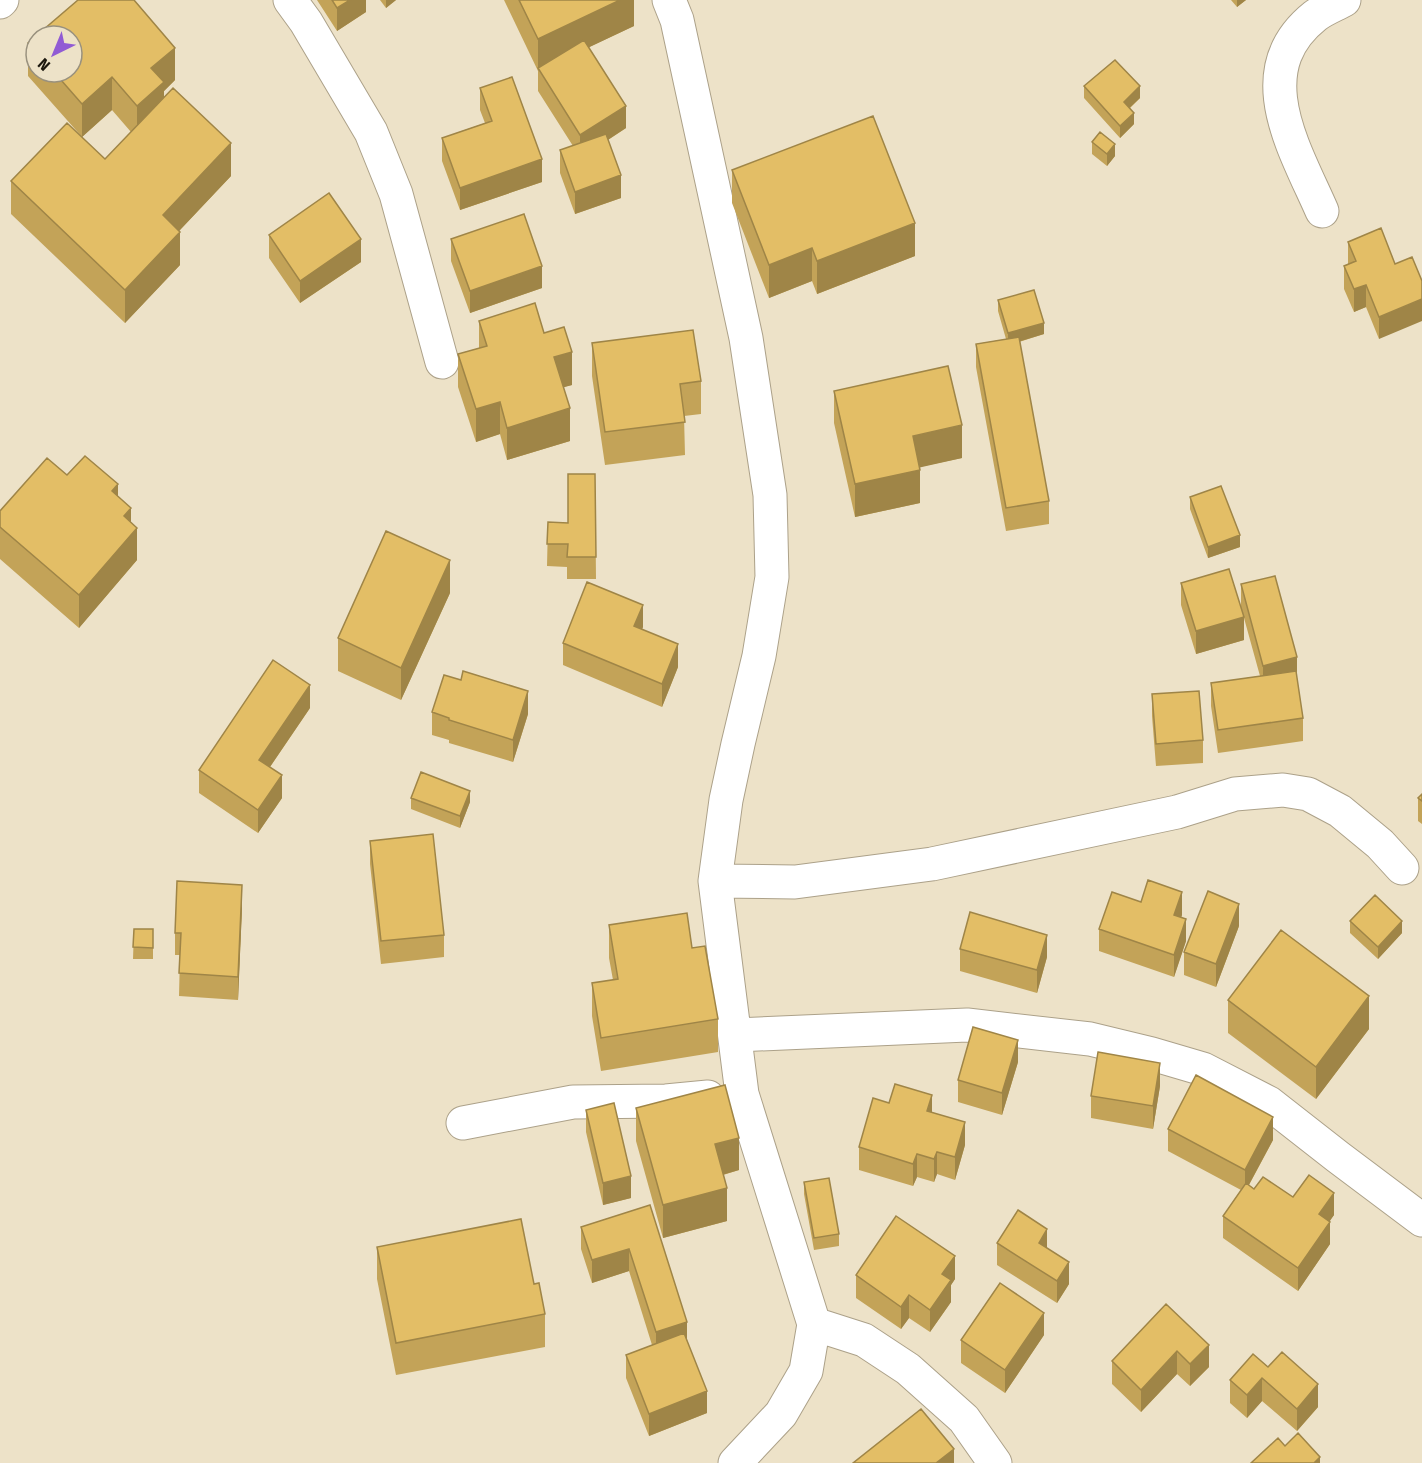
<svg xmlns="http://www.w3.org/2000/svg" width="1422" height="1463" font-family="'Fira Sans Condensed',sans-serif">
  <rect width="100%" height="100%" fill="#ede2c8"/>
  <g fill="none" stroke-linecap="round" stroke-linejoin="round">
    <defs>
      <path id="minor" d="M290,0l16,22 65,110 25,62 46,168
        M669,0l8,20 69,318 24,157 2,82 -13,79 -21,88 -12,56 -11,81 27,213 72,230 -8,47 -25,43 -46,49
        M0,2l2,-2
        M1322,211c-27,-62 -76,-140 -7,-195 9,-7 20,-11 29,-16
        M715,881l80,1 137,-18 245,-52 58,-18 48,-4 25,4 32,17 40,33 22,24
        M736,1035l231,-10 123,14 62,15 51,15 66,34 69,54 84,63
        M463,1123l110,-21 93,-1 42,-4
        M814,1324l50,16 44,29 56,50 31,44"/>
    </defs>
    <!-- minor casing -->
    <use href="#minor" stroke="#aca189" stroke-width="35"/>
    <!-- minor -->
    <use href="#minor" stroke="#fff" stroke-width="33"/>
  </g>
  <!-- wall -->
  <path fill="#c3a358" d="M317,0h49v12l-29,19z
    M380,0h16l-10,8z
    M504,0h130v26l-45,21 37,81 -18,12 13,58 -46,16 -15,-41v-23l13,-4 -35,-55v-20z
    M1231,0h15l-9,7z
    M36,36v36h36l103,8 -11,11v7l67,78 -52,55 1,34 -55,58 -114,-109v-33l94,-22 26,-27 -19,-22 -30,27 -54,-61v-33z
    M1084,86l56,12 -10,10 4,16 -14,14 -36,-40z
    M480,88l62,94 -82,28 -18,-49v-23l43,-15 -5,-13z
    M1092,142l23,14 -8,10 -15,-12z
    M732,170l183,86 -98,38 -5,-13 -43,17 -37,-95z
    M1381,228l-2,111 -13,-32 -12,5 -10,-23v-23l4,-1v-23z
    M269,235l92,27 -61,41 -31,-45z
    M451,239l91,49 -72,25 -19,-52z
    M998,300l46,34 -25,8 30,159v23l-43,7 -30,-164v-23l30,-5 -8,-28z
    M479,321l65,12 28,52 -9,2 7,54 -63,19 -7,-26 -24,8 -18,-55v-33l21,-6z
    M592,343l109,38v33l-17,2 1,39 -80,10 -13,-89z
    M834,391l128,67 -43,9 1,36 -65,14 -21,-94z
    M595,474l1,105h-29v-12l-20,-1 1,-44 20,1z
    M67,475l51,22 13,25 6,38 -58,68 -79,-69v-48z
    M1190,497l50,50 -32,11 -18,-49z
    M1181,583l60,24v-23l56,94 6,40v23l-85,12 -7,-47v-23l49,-7 -16,-58v22l-48,14 -15,-49z
    M450,593l-49,107 -63,-29v-33z
    M643,627l-1,2 36,38 -16,40 -99,-42v-22z
    M1152,694l51,46v23l-47,3 -4,-50z
    M310,708l-40,59 12,31 -24,35 -59,-40v-23z
    M432,712l96,2 -15,48 -64,-19v-3l-17,-5z
    M1422,794v30l-4,-3v-23z
    M411,798l59,4 -10,26 -49,-19z
    M370,841l74,94v22l-63,7 -11,-100z
    M242,908l-4,92 -59,-4 1,-41h-5v-22z
    M1182,915l-1,2 5,24 -12,36 -75,-26v-22z
    M1350,921l52,12 -24,26 -28,-26z
    M609,925l83,23 26,71v33l-117,19 -9,-55v-33l21,-3 -4,-22z
    M1239,926l-23,61 -32,-12v-23z
    M134,929h19v30h-20z
    M960,949l87,8 -10,36 -77,-22z
    M1228,1000l141,29 -53,70 -88,-66z
    M1018,1062l-16,53 -44,-13v-22z
    M1160,1086l-7,43 -62,-11v-22z
    M889,1103l43,10 33,32 -10,35 -18,-6 -3,8 -17,-5 -4,9 -54,-16v-23z
    M636,1108l103,62 -16,5 4,46 -64,17 -27,-97z
    M586,1110l45,88 -28,7 -17,-73z
    M1168,1129l105,11 -24,45 5,4 39,8 41,18 -5,6 1,23 -32,47 -75,-53v-22l18,-26 -73,-39z
    M804,1182l35,52v12l-25,4 -10,-56z
    M650,1205l57,208 -58,23 -23,-58v-23l26,-10 -23,-74 -37,12 -11,-34v-22z
    M997,1243l50,5 22,36 -12,19 -60,-38z
    M377,1247l157,37 11,30v33l-149,28 -19,-96z
    M856,1275l99,4 -4,6v17l-21,30 -21,-14 -8,11 -45,-31z
    M1166,1304l43,63 -19,19 -13,-12 -36,38 -29,-28v-23z
    M1044,1335l-39,58 -44,-30v-23z
    M1268,1367l50,40 -21,24 -35,-30 -15,17 -17,-15v-23z"/>
  <!-- shaded-wall -->
  <path fill="#9f8547" d="M350,0h16v12l-29,19v-23z
    M386,0h10l-10,8z
    M620,0h14v26l-95,45 -1,-2v-30z
    M1237,0h9l-9,7z
    M175,48v32l-11,11v24l-27,24v-33l14,-38z
    M112,77v33l-30,27v-33z
    M1140,86v12l-16,15v-11z
    M626,106v22l-46,30v-23z
    M1134,113v11l-14,14v-12z
    M231,143v33l-68,72v-33z
    M1115,144v12l-8,10v-12z
    M542,159v23l-82,28v-22z
    M621,175v23l-46,16v-22z
    M915,223v33l-98,38v-33z
    M180,232v33l-55,58v-33z
    M361,239v23l-61,41v-22z
    M812,248v33l-43,17v-33z
    M542,266v22l-72,25v-22z
    M1366,285v22l-12,5v-23z
    M1422,299v22l-43,18v-22z
    M1044,323v11l-36,11v-12z
    M572,352v33l-18,5v-33z
    M500,402v32l-24,8v-33z
    M570,408v33l-63,19v-32z
    M962,425v33l-49,11v-33z
    M920,470v33l-65,14v-33z
    M118,484v33l-6,-26z
    M131,508v27l6,-7v32l-58,68v-33l45,-79z
    M1240,535v12l-32,11v-11z
    M450,560v33l-49,107v-32z
    M643,605v22l-9,21v-22z
    M1244,617v23l-48,14v-23z
    M678,644v23l-16,40v-23z
    M1297,657v23l-34,8v-22z
    M310,685v23l-51,75v-23z
    M528,691v23l-15,48v-22z
    M282,775v23l-24,35v-23z
    M470,791v11l-10,26v-12z
    M242,885v23l-4,92v-23z
    M1182,892v23l-8,22v-22z
    M1239,904v22l-23,61v-23z
    M1186,919v22l-12,36v-22z
    M1402,921v12l-24,26v-12z
    M1047,935v22l-10,36v-23z
    M1369,996v33l-53,70v-32z
    M1018,1040v22l-16,53v-22z
    M1160,1063v23l-7,43v-23z
    M932,1095v23l-5,-7z
    M1273,1117v23l-28,52v-22z
    M965,1122v23l-10,35v-23z
    M739,1138v32l-24,7v-33z
    M937,1152v22l-3,8v-23z
    M917,1154v23l-4,9v-22z
    M631,1176v22l-28,7v-22z
    M727,1188v33l-64,17v-33z
    M1334,1193v22l-15,22v-23z
    M1330,1222v22l-32,47v-23z
    M1047,1229v22l-8,-8z
    M629,1249v22l-37,12v-23z
    M955,1256v23l-4,6v17l-21,30v-22l12,-36z
    M1069,1262v22l-12,19v-22z
    M909,1295v23l-8,11v-22z
    M1044,1313v22l-39,58v-23z
    M687,1322v23l-31,10v-23z
    M1209,1345v22l-19,19v-22z
    M1177,1351v23l-36,38v-22z
    M1262,1378v23l-15,17v-23z
    M1318,1384v23l-21,24v-22z
    M707,1391v22l-58,23v-22z
    M954,1449v14h-18z
    M1320,1457v6h-6z"/>
  <!-- building -->
  <path fill="#e3be66" stroke="#9f8547" stroke-width="1.5" d="M78,0h56l41,48 -24,20 13,14 -27,24 -25,-29 -30,27 -28,-32h18v-36h-36z
    M332,0h18l-13,8z
    M519,0h101l-82,39z
    M36,36v16l-8,-9z
    M584,40l42,66 -46,29 -42,-67z
    M1115,60l25,26 -16,16 10,11 -14,13 -36,-40z
    M512,77l30,82 -82,29 -18,-50 50,-17 -12,-33z
    M173,88l58,55 -68,72 17,17 -55,58 -114,-109 56,-58 38,36z
    M873,116l42,107 -98,38 -5,-13 -43,17 -37,-95z
    M1100,132l15,12 -8,10 -15,-12z
    M606,134l15,41 -46,17 -15,-42z
    M329,193l32,46 -61,42 -31,-46z
    M524,214l18,52 -72,25 -19,-52z
    M1381,228l14,36 17,-7 10,24v18l-43,18 -13,-32 -12,4 -10,-23 12,-5 -8,-19z
    M1034,290l10,33 -36,10 -10,-33z
    M535,303l9,30 20,-6 8,25 -18,5 16,51 -63,20 -7,-26 -24,7 -18,-55 29,-8 -8,-25z
    M693,330l8,51 -21,3 5,38 -80,10 -13,-89z
    M1019,337l30,164 -43,7 -30,-164z
    M948,366l14,59 -49,11 7,34 -65,14 -21,-93z
    M85,456l33,28 -6,7 19,17 -7,8 13,12 -58,67 -79,-68v-16l47,-53 20,17z
    M568,474h27l1,83h-29l1,-13h-21l1,-22 20,1z
    M1221,486l19,49 -32,12 -18,-50z
    M386,531l64,29 -49,108 -63,-30z
    M1229,569l15,48 -48,14 -15,-48z
    M1275,576l22,81 -34,9 -22,-82z
    M587,582l56,23 -9,21 44,18 -16,40 -99,-41z
    M273,660l37,25 -51,75 23,15 -24,35 -59,-40z
    M463,671l65,20 -15,49 -64,-20v-2l-17,-6 12,-37 17,5z
    M1296,671l7,47 -85,12 -7,-47z
    M1199,691l4,49 -47,4 -4,-50z
    M421,772l49,19 -10,25 -49,-18z
    M1422,794v7l-4,-3z
    M433,834l11,101 -63,6 -11,-100z
    M1148,880l34,12 -8,23 12,4 -12,36 -75,-26 13,-37 29,10z
    M177,881l65,4 -4,92 -59,-4 2,-40h-6z
    M1208,891l31,13 -23,60 -32,-12z
    M1375,895l27,26 -24,26 -28,-26z
    M970,912l77,23 -10,35 -77,-21z
    M687,913l5,35 13,-2 13,73 -117,19 -9,-55 26,-4 -9,-54z
    M134,929h19v19l-20,-1z
    M1281,930l88,66 -53,71 -88,-67z
    M973,1027l45,13 -16,53 -44,-13z
    M1098,1052l62,11 -7,43 -62,-10z
    M1196,1075l77,42 -28,53 -77,-41z
    M895,1084l37,11 -5,16 38,11 -10,35 -18,-5 -3,7 -17,-5 -4,10 -54,-17 14,-49 16,5z
    M725,1085l14,53 -24,6 12,44 -64,17 -27,-97z
    M614,1103l17,73 -28,7 -17,-73z
    M1309,1175l25,18 -15,21 11,8 -32,46 -75,-52 23,-33 8,6 9,-12 30,20z
    M829,1178l10,56 -25,4 -10,-56z
    M650,1205l37,117 -31,10 -27,-83 -37,11 -11,-33z
    M1018,1210l29,19 -8,14 30,19 -12,19 -60,-38z
    M896,1216l59,40 -13,18 9,6 -21,30 -21,-15 -8,12 -45,-32z
    M521,1219l13,65 5,-1 6,31 -149,29 -19,-96z
    M1000,1283l44,30 -39,57 -44,-30z
    M1166,1304l43,41 -19,19 -13,-13 -36,39 -29,-29z
    M684,1333l23,58 -58,23 -23,-59z
    M1282,1352l36,32 -21,25 -35,-31 -15,17 -17,-15 23,-26 15,13z
    M921,1409l33,40 -18,14h-83z
    M1298,1433l22,24 -6,6h-63l27,-25 7,8z"/>
  <!-- north arrow -->
  <g transform="translate(54 54) rotate(223)"><circle r="28" fill="#ede2c8" stroke="#99917e" stroke-width="1.5"/>
  <path d="M0-4.5L10 22L0 15L-10 22Z" fill="#915bd4"/>
  <text y="-9" font-size="16" font-weight="bold" text-anchor="middle" fill="#1b170e">N</text>
  </g>
</svg>
